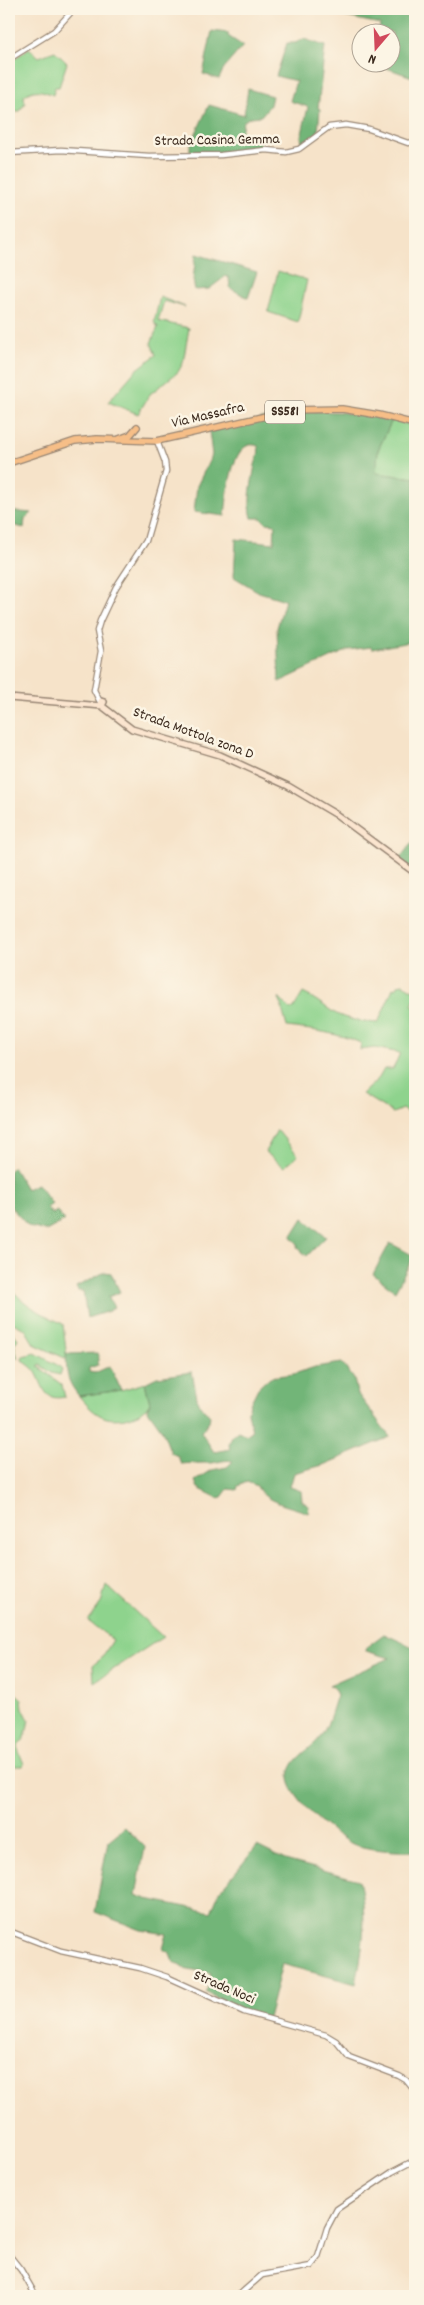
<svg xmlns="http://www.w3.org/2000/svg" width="424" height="2305" font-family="Dekko,sans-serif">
  <rect width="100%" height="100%" fill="#fcf5e5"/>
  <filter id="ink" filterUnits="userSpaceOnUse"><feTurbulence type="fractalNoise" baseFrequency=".02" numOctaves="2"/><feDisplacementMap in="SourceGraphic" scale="10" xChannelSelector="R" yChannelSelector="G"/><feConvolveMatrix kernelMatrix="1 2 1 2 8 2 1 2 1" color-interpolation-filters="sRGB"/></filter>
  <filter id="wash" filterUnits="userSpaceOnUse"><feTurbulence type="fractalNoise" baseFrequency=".0096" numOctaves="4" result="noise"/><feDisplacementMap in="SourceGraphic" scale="20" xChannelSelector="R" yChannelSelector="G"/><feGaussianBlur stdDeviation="1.12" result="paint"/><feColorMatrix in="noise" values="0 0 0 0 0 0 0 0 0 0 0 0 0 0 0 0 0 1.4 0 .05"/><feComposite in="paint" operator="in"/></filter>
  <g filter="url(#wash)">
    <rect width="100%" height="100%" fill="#f6e3c9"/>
    <!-- green -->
    <path fill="#8ed38d" stroke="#647e56" d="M29,48l10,9 16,-6 12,12 -8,24h-4l-2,8c-11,-5 -20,-7 -29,1l1,8 -6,7 -10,4v-52z
      M278,271l29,9 -9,42 -30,-10z
      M160,297l25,10 -21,-6 -6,20 31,7 -6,35 -5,9 -28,22 -12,20 -30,-12 27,-31 21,-16 -5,-12 7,-16 -4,-5z
      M392,420l23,6v52l-39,-4 2,-24z
      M403,984l12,7v8l-3,6 3,2v111l-13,-9 -9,4 -31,-19 17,-16 5,-9h9l7,-16 -25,-5 -15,2 1,-7c-24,-10 -48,-13 -74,-16l-8,-29 11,11h3l10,-16c11,5 20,12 30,19 13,8 30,10 45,11l15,-35 3,1 2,-4z
      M277,1130l21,25 -14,12 -19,-15z
      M9,1286c14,19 34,28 54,38l4,35 -33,-15 -9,-15 -16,-8z
      M9,1327l9,12 -4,5 4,15 -9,-7z
      M35,1353l24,13 3,3 -2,6 -8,-2 -12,-8 -2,1 24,19 3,12c-23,5 -21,-13 -30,-26 -3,-4 -9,-8 -13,-11l1,-4z
      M145,1383l5,20c-7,13 -29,18 -43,15 -12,-3 -21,-14 -28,-22l42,-6z
      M106,1585l57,52 -69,45 -1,-17 8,-6 12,-19 -25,-19 13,-18z
      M9,1688l13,11 1,9 6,12 -4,18 -8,9 7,17 -1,2h-14z"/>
    <!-- forest -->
    <path fill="#72b578" stroke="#56704b" d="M327,9h50l21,7 1,-2 16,5v59l-43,-15 20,-1v-30h-13l1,-8 -57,-12z
      M212,31l16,2v3l15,10 -19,22 -5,11 -16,-5z
      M304,39l21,7 -7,62 2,1 -2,23 -15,12 -2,-6 7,-31 -18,-6 6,-20 -20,-5 11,-33h8z
      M248,89l24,7 -2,9 -9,11 -11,1 -7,5 -2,12 8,-1 10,4 2,3 -3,9 -37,4 -31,-2v-5l19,-41 35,10z
      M196,254l61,18 -9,26 -18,-10 -1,-10 -3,-2 -17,13 -14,1 -2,-10z
      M307,411l33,1 52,8 -14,30 -2,23 39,5v163l-43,8 -1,-2 -23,3 -69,32 -2,-54 8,-28 -26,-8 -25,-15 2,-38 38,4 1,-19 -9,-1 -5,-5h-9c-5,-18 0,-35 3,-53 2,-7 5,-12 3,-19 -27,-11 -31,53 -33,70l-31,-4 3,-26 15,-31 -3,-24 70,-16z
      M9,511l23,2 -7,6 -1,9 -12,-3 -3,16z
      M415,839v32l-16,-12z
      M13,1167l13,22 11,-5 15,20 -5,4 5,6 5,-3 7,10 -18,10 -17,-4 -20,-22v-34z
      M303,1218l23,19 -19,19 -10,-9 1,-3 -7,-7z
      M390,1243l24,13 -19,35 -22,-17z
      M105,1272l6,1 9,19 -12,5 6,10 -5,4 -22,7 -4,-27h-5l-2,-4z
      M66,1352l2,2 30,-1v12l-9,3v4l6,1 15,-7 11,24 -42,6c-14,-17 -12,-24 -13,-44z
      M342,1363l12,16 3,14 33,44 -67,28 -29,8 -4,14 11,4 1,10 7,5 -1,7c-16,-7 -44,-10 -51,-27l-10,-4 -9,4 -1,4 -9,-1 -6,8 -4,1 -20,-10 -3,-7 17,-11 15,-3 6,-6c-10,-2 -15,2 -24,2 -9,0 -19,0 -28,1l-3,-8 -7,-3 -9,-23 -15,-21 3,-6 -5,-20 12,-6 35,-5 6,31 12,13 -1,5 -8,11 13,20 16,-3 -1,-4 3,-9 6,-5 8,4 6,-4 -4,-19 2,-8 8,-16 12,-11 24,-3 21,-7z
      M384,1634l29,13 2,-1v205c-17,1 -40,-1 -57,-5 -19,-5 -72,-49 -69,-71 3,-17 18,-23 29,-35 10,-11 14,-31 19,-45l-4,-8 -4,-2 61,-27 -24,-7 -1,-3z
      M125,1827l20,20 -9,48 11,4 64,13 8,-20 38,-46 28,14 74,20c9,36 4,68 -3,104l-74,-20 -14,54 -31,-10 -32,-16 2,-2 4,-17 -28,-5 -10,-7 -3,-8 -7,-4 4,-15 -26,-4 -46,-18 13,-71z"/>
  </g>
  <g filter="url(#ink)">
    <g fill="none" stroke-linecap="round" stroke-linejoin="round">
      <defs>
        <path id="tertiary" d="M9,59l45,-28 20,-22
          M9,153l52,-3 88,6 72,-1 45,-5 20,2 13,-3 30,-22 17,-2 23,4 39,14 7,-1
          M100,702l-6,-12 7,-39 -4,-20 3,-10 16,-34 30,-46 20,-70 -1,-9 -8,-21
          M9,1931l52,20 79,17 27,9 77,35 82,23 10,6 13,16 50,19 7,4 9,11
          M9,2255l12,15 15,26
          M238,2296l24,-21 49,-9 7,-9 9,-29 10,-19 55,-37 23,-12"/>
        <path id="secondary" d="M9,698l93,8 2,-4 -3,-1 -1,4
          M102,706l30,23 88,26 68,31 49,29 78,58"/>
        <path id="primary" d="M119,439l11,-4 7,-8
          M9,463l66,-22 22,-2 60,2 135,-31 50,-1 37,6 36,9"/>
      </defs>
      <!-- tertiary casing -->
      <use href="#tertiary" stroke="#988674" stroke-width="7"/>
      <!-- secondary casing -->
      <use href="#secondary" stroke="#988674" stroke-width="8"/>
      <!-- primary casing -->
      <use href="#primary" stroke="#988674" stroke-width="8"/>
      <!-- tertiary -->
      <use href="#tertiary" stroke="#fff" stroke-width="4.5"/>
      <!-- secondary -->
      <use href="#secondary" stroke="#fbe5cf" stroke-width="5"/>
      <!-- primary -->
      <use href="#primary" stroke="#f6be87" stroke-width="5.5"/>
    </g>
  </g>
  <g text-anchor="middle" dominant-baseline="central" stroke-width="5" stroke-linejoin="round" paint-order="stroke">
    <!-- shield labels -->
    <rect fill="#fcf5e5" stroke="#75675a" stroke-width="1" x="265" y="400.5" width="40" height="23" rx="4"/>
    <g font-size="14" font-weight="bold" fill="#3b2a1e">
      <text x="285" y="412">SS581</text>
    </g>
    <!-- street labels -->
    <g font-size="15" fill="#3b2a1e" stroke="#fcf5e5">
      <text transform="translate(217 141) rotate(-1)">Strada Casina Gemma</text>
      <text transform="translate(208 416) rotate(-13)">Via Massafra</text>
      <text transform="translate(193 734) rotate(20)">Strada Mottola zona D</text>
      <text transform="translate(224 1988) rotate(23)">Strada Noci</text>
    </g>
  </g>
  <!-- margin -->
  <rect width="424" height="2305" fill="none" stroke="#fcf5e5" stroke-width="30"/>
  <!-- north arrow -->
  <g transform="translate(376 48) rotate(199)"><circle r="24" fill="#fcf5e5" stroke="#afa495"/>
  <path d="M0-4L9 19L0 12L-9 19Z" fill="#d1495b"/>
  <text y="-8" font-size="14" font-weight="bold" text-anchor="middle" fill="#3b2a1e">N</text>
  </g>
</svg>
